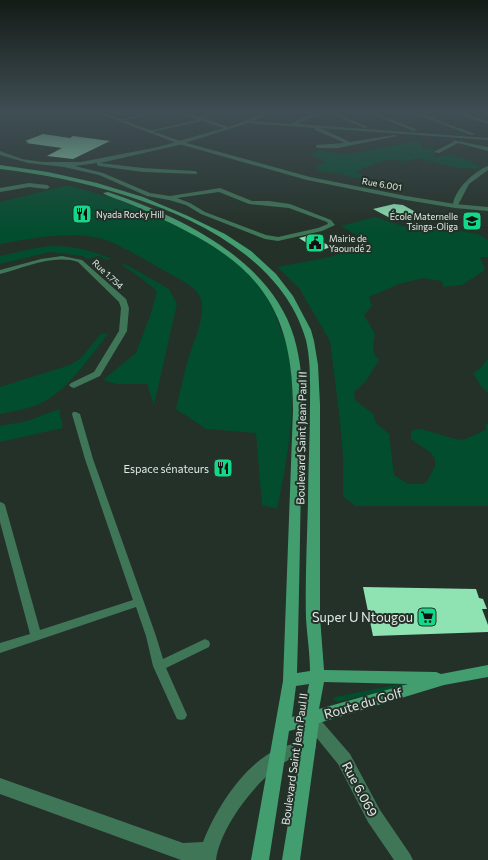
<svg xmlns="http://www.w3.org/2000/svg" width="488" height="860" font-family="Commissioner,sans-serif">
  <rect width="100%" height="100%" fill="#243129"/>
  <!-- green -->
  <path fill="#024d2e" d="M6,113h50l6,2 -31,7z
    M417,141l5,1 -1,5 3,2 6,-1 6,3v2l-3,2 1,2c6,1 11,-4 20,-2l1,2h5l11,4v2l14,6 -26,-1 -44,-10c-8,6 -17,1 -27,2 -12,2 -22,8 -33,12l19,8 -26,-3 -6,-4 -21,-1 1,-1 -7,-3 1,-2 10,-4 -17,-8 11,-4 22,4 13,-1z
    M64,186h8c16,6 33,9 50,15 51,18 117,49 147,98 5,9 8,21 12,31 2,6 6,13 7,20 11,47 -1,112 -11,159l-15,-4 -6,-72 -50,-4 -30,-20c4,-17 8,-36 13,-53 6,-17 14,-34 13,-52 -1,-15 -21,-24 -32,-30 -19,-11 -39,-23 -59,-32 -32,-13 -78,-4 -111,2v-42z
    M375,217l43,14 23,-3 37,6 10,6v17h-8l5,13 -23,15 -19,2v-4l-2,-2 -18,-3 -24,6 -30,13 3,9 -8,9 11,19c-2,11 -4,18 4,26l-13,21 -12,11 1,8 18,14 3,9 13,11 5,41 14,9h15l4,-2 8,-16v-7l-4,-6 -20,-14v-6l2,-3 8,-1 38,11 6,-1 21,-9v-6l2,-1v83h-133l-12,-10v-39l-3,-36 -10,-80 -31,-53 -22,-21 53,-10 40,-14 -29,-17z
    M51,246c21,0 41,4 60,13l-5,1 -7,-4 -12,3 -4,-3 -33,-4 -50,12v-8l36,-8z
    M125,264l44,25 8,15 -23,101 -7,-21h-31l-13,-4 33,-27 15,-40 6,-22 -16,-13 -19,-13z
    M101,334h7c-17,21 -37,52 -61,66 -13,8 -31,11 -47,14v-27l70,-22 11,-7z
    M488,358v35l-7,-7 -8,-13 8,-5z
    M59,409l4,19 -63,14v-16l28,-5z
    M405,683v3l-68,16 -4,-2 2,-3z"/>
  <!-- building -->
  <path fill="#8fe3b3" d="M43,134l27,4 3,-2 37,5 -37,18 -26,-3 15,-8 -36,-5 3,-1 -4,-1z
    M394,204l9,1 18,10 -23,4v1l-6,-1 -19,-10z
    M311,235l20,12 -12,4 -20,-13z
    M363,587l113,2 3,9 4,1 4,10h-5l6,16v7l-115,4z"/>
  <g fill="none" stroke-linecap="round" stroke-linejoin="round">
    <!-- pedestrian -->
    <path fill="#407658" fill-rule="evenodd" d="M73,412h3l4,2 13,45 63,177 7,23 42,-20 4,2 1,3 -1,3 -43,21 21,47 -2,4 -4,1 -4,-1 -24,-53 -7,-30 -10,-29 -136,46v-10l30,-9 -30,-112v-20l3,1 2,2 35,125 93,-30 -48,-141 -13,-45z"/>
    <!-- minor -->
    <path fill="#407658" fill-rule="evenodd" d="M148,113h7l-34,8 -2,-1z
      M179,113h6l12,4 21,-4 -16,5 27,9 37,-14h5l-18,8 38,3 12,-7 24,-4 -20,6 -10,5 191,14v2l-168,-12 30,14 45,-7 2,1 -59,12h-20l-2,-1v-2l29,-2 -30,-13v-2l-67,-5 -69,22 -79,18 43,5 52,3 2,1v2l-54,-2 -44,-6 -2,-1v-2l-22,3 28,7 47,20 20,3 50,-8 32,13h17l21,3 41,16 4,5 -13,6 -44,10 -13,-2 -64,-25 -15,-9 -17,-5 -22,-4 -48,-21 -35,-8 -36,-4 -28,-8v-4l22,8 20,3h39l77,-15 66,-19 -22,-7 -51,11 -2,-1 48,-11zM219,192l30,12 40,4 38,14 1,2 -10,4 -40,9 -12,-2 -61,-23 -15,-9 -13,-5z
      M329,113h5l34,14 -4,1z
      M370,113h5l43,17 -4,1z
      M413,113h5l57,21 -4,1z
      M455,113h6l27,8v3z
      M453,140l35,7v4l-30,-8 -19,10 -5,-1 19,-10z
      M488,166v4l-19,14 -12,23h-4c-1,-15 21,-36 35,-41z
      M29,183l18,2 3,2 -3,2 -18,-2 -29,5v-4z
      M62,256l20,4 44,39 3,9 -2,23 -27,45 -26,12 -3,-1 -2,-2 2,-2 23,-11 25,-41 2,-23 -2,-6 -41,-40c-25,-8 -54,6 -78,12v-4l41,-11z
      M312,714l5,2 33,38 30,56 30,44 3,6h-19l-26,-38 -30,-58 -31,-38 -3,-5 3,-5z
      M308,740l5,2 3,5 -3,5c-9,4 -20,5 -28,10 -28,17 -65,65 -69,98h-35l-181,-66v-16l183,65 20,-1c14,-35 39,-74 72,-92 11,-5 22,-7 33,-10z"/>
    <!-- tertiary -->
    <path fill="#407658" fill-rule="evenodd" d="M98,113h5l80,29 127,35 96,19 49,8 33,3v4l-33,-3 -49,-8 -99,-20 -128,-36z"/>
    <!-- secondary -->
    <path fill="#439e6f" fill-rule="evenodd" d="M0,165l48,7 49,11 46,14 45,19 37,18 26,17 25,23 17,22 18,34 3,11 4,24 2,40v212l4,53 112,2 5,2 47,-9v12l-44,8 -125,38 -19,137h-18l22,-133 -15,4 -20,129h-18l32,-179 10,-271c0,-105 -37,-147 -129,-190 -13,-7 -26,-13 -39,-18 -7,-3 -16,-5 -22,-9l5,-1c71,24 163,67 186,145 13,44 8,92 7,137 -1,67 -2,133 -4,199l13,-2c0,-18 -3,-35 -4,-53 -1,-38 1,-77 2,-116 0,-32 2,-63 2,-95 0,-22 1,-45 -4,-67 -32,-115 -202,-159 -306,-171zM324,682l84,2 -89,25zM309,684l-6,30 -11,3 4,-31z"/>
  </g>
  <!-- sky -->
  <linearGradient id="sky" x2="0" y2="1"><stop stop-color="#141b17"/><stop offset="0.48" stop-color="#3f4e54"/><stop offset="1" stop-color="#3f4e54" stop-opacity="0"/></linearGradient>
  <rect width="488" height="233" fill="url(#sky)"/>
  <!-- icons -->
  <defs>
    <symbol id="restaurant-square" viewBox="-11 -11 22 22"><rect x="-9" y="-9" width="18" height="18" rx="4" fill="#12d98a" stroke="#243129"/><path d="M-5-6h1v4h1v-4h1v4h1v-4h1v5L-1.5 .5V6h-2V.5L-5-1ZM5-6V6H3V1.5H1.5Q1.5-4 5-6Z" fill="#111"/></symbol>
    <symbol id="school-square" viewBox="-11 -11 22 22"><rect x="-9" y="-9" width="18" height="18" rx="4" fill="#12d98a" stroke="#243129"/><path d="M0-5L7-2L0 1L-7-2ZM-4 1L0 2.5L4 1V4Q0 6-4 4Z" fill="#111"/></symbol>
    <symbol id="civic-square" viewBox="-11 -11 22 22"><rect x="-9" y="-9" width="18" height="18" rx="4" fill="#12d98a" stroke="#243129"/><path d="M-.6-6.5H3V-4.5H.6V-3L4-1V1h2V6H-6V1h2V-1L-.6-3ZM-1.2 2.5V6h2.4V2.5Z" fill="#111"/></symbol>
    <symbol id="supermarket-square" viewBox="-11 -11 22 22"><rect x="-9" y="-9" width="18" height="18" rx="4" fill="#12d98a" stroke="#243129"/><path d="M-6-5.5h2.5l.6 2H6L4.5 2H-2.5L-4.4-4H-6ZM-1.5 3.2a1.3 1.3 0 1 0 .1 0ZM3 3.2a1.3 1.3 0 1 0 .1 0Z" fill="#111"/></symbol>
  </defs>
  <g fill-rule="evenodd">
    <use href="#restaurant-square" x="71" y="203" width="22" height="22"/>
    <use href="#school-square" x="461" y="210" width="22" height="22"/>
    <use href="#civic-square" x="304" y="232" width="22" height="22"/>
    <use href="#restaurant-square" x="212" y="457" width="22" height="22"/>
    <use href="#supermarket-square" x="416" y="606" width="22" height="22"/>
  </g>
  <g text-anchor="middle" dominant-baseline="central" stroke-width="4" stroke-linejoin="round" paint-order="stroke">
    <!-- far-street labels -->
    <g font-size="9" fill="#e2eae5" stroke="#243129">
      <text transform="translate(382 184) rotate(10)">Rue 6.001</text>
      <text transform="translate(108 274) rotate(43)">Rue 1.754</text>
    </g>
    <!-- far-poi labels -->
    <g font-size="9" fill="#e2eae5" stroke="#243129" text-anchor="start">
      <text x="96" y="214">Nyada Rocky Hill</text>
      <text x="458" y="216" text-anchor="end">École Maternelle<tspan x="458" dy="10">Tsinga-Oliga</tspan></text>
      <text x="329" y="238">Mairie de<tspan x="329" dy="10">Yaoundé 2</tspan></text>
    </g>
    <!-- street labels -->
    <g font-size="11" fill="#e2eae5" stroke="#243129">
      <text transform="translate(301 438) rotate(-89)">Boulevard Saint Jean Paul II</text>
      <text transform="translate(294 759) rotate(-82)">Boulevard Saint Jean Paul II</text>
    </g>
    <!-- poi labels -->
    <g font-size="11" fill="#e2eae5" stroke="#243129" text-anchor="end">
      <text x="209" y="468">Espace sénateurs</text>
    </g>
    <!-- near-poi labels -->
    <g font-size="13" fill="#e2eae5" stroke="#243129" text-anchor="end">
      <text x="413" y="617">Super U Ntougou</text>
    </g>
    <!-- near-street labels -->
    <g font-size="13" fill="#e2eae5" stroke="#243129">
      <text transform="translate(363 703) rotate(-16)">Route du Golf</text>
      <text transform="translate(360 789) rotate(62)">Rue 6.069</text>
    </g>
  </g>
</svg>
